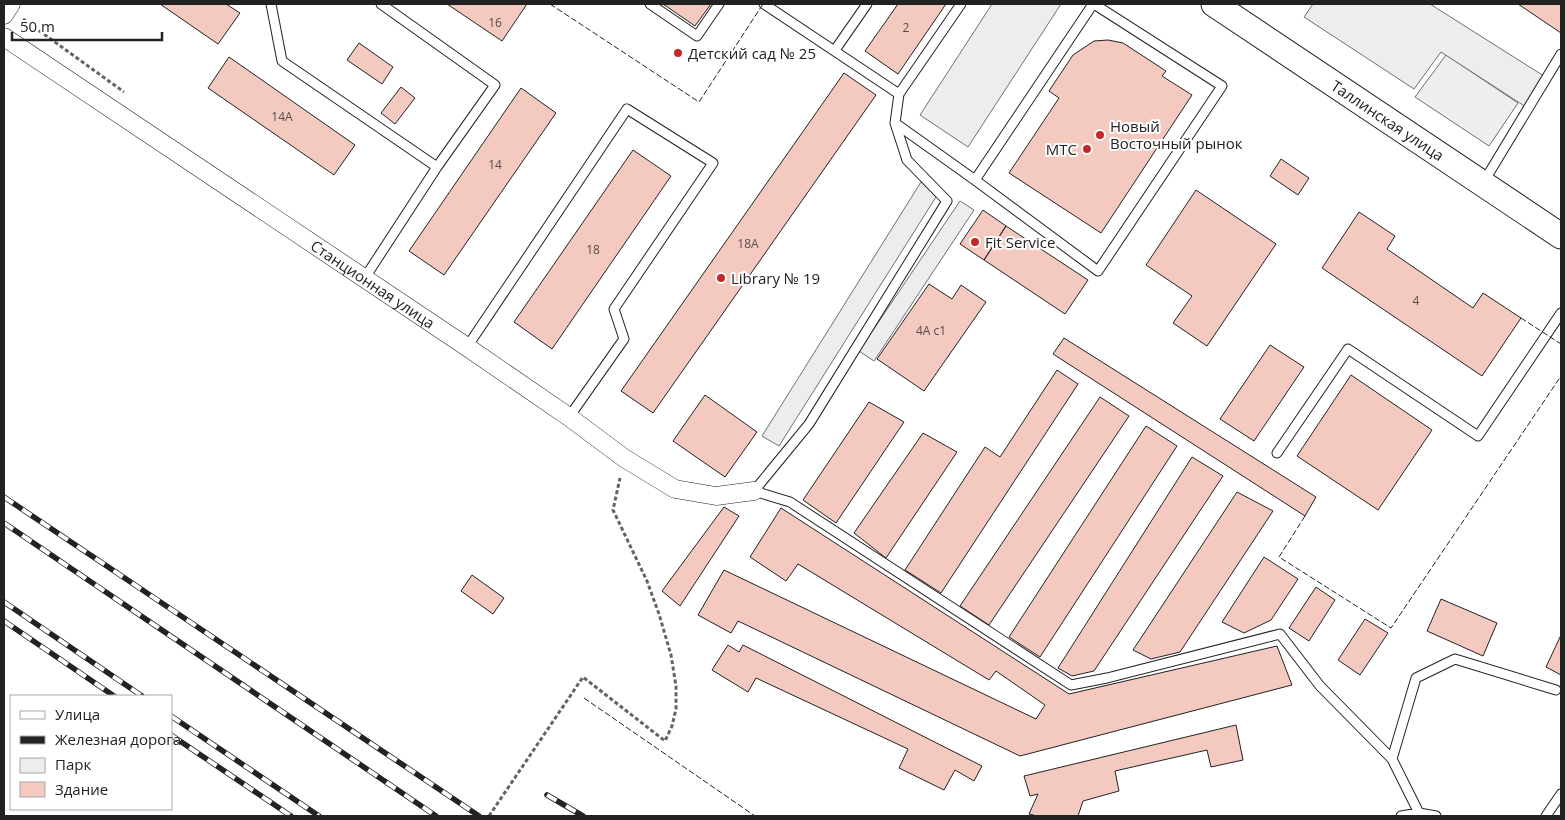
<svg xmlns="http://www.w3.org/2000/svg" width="1565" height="820" font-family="'Open Sans',sans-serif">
  <rect width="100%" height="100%" fill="#fff"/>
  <!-- green -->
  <path fill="#eee" stroke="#6f6f6f" d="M1446,55l72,48 -29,43 -74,-49z"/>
  <!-- parking -->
  <path fill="#ededed" stroke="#6f6f6f" d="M992,4h69l-93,143 -48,-32z
    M1313,4h117l117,74 -18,31 -88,-57 -27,37 -110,-72z
    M921,182l15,15 -157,249 -17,-10z
    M960,201l14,9 -100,151 -15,-10z"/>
  <!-- building -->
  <path fill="#f3c9c0" stroke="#222" d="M160,4h66l14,9 -22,31z
    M447,4h80l-25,37z
    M663,4h48l-16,22z
    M898,4h48l-48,70 -33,-23z
    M1518,4h43v29z
    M1108,40l15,3 43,28 -4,5 30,19 -91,138 -92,-60 50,-75 -10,-7 24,-36 21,-14z
    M359,43l34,24 -11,17 -35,-24z
    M229,57l126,88 -21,30 -126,-87z
    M844,73l32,22 -223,318 -32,-22z
    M401,87l14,11 -20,26 -14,-11z
    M521,88l35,25 -112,162 -35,-24z
    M633,150l38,26 -119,173 -38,-27z
    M1281,159l28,19 -11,17 -28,-19z
    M1196,190l80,54 -69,102 -34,-23 19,-27 -46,-31z
    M983,210l23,16 -22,34 -24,-16z
    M1359,212l36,24 -8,13 86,59 10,-15 38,25 -39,58 -160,-108z
    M1006,226l82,54 -23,34 -81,-54z
    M929,284l23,15 9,-14 25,17 -62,89 -47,-32z
    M1064,338l252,159 -11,19 -252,-162z
    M1270,345l34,22 -50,74 -34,-22z
    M1057,370l21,14 -137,209 -36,-23 80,-123 15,10z
    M1351,375l81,55 -54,80 -81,-54z
    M705,395l52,37 -32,45 -52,-36z
    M1100,397l29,19 -140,209 -29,-19z
    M869,402l35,20 -68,101 -33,-23z
    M1146,426l31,20 -137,211 -31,-20z
    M923,433l34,19 -71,106 -32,-25z
    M1192,457l31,19 -129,195 -22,5 -14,-8z
    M1237,492l36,19 -93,141 -29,7 -18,-9z
    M724,507l15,9 -59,90 -18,-15z
    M781,508l288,186 208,-48 15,39 -272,71 -282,-135 -7,12 -33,-18 26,-45 312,149 9,-14 -49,-34 -7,9 -191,-116 -12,17 -36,-24z
    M1264,557l34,22 -27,41 -27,13 -22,-11z
    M472,575l32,23 -11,16 -32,-23z
    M1316,587l19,13 -26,41 -20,-13z
    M1441,599l56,24 -14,33 -56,-25z
    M1365,619l23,14 -28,42 -22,-15z
    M1561,635v40l-15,-8z
    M728,645l11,7 4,-7 239,121 -8,15 -19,-11 -11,20 -45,-22 9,-19 -152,-71 -8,14 -36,-22z
    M1236,725l7,35 -32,7 -4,-17 -92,21 4,20 -36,10 -5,15h-41l-8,-2 9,-20 -8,2 -6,-20z"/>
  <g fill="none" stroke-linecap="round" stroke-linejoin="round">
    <defs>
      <path id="lane" d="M271,4l11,57 155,106
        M650,4l47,32 22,-32
        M764,4l135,90
        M961,4l-62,90 -4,29 12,37 40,41 -138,223 -55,67 36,11 281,183 36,-7 173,-44 40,52 72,73 27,54 17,3
        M835,50l32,-46
        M895,123l80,57 123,91 124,-185 -128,-82
        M975,180l118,-176
        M1483,183l78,-129
        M364,279l73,-112 58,-82 -114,-81
        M467,347l160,-238 86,54 -99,146 10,30 -55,78
        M1277,453l71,-104 130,87 83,-123
        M1392,759l24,-81 39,-19 101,31
        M1401,816l18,-3
        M1546,816l15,-22"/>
      <g id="street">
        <path d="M4,15l7,-11"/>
        <path id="s1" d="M4,37l463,310 102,70 55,41 51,31 41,7 38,-5"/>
      </g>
      <g id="secondary">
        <path id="s2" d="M1214,4l347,232"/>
      </g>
    </defs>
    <!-- lane casing -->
    <use href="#lane" stroke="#222" stroke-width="11"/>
    <!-- street casing -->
    <use href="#street" stroke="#222" stroke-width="19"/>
    <!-- secondary casing -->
    <use href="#secondary" stroke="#222" stroke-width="27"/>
    <!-- path -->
    <path stroke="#646464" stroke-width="3" stroke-dasharray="4 2.5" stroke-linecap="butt" d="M23,19l101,73
      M489,816l94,-139 82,64 7,-15 4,-17v-23l-5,-31 -12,-41 -12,-33 -34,-71 7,-32"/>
    <!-- lane -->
    <use href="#lane" stroke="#fff" stroke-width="9"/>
    <!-- street -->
    <use href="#street" stroke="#fff" stroke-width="18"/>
    <!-- secondary -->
    <use href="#secondary" stroke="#fff" stroke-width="25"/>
    <defs>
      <path id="rail" d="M4,497l475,319
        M4,523l432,293
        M4,602l138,94
        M4,621l110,75
        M171,716l148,100
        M171,735l120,81
        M547,795l36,21"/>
    </defs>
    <!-- rail casing -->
    <use href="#rail" stroke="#222" stroke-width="5.5"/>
    <!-- rail -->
    <use href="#rail" stroke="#fff" stroke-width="4" stroke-dasharray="11" stroke-linecap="butt"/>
    <!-- fence -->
    <path stroke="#222" stroke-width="1" stroke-dasharray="6 2.5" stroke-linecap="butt" d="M550,4l149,98 64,-98
      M1521,318l40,26
      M1305,516l-26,41 112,71 170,-252
      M584,698l171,118"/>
  </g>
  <!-- markers -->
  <g fill="#c62828" stroke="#fff" stroke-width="2">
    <circle cx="678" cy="53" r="5"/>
    <circle cx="1100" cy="135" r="5"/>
    <circle cx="1087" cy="149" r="5"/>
    <circle cx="975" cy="242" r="5"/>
    <circle cx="721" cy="278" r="5"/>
  </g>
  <g text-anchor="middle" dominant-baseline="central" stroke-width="4" stroke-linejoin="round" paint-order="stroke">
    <!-- number labels -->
    <g font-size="12" fill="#564c4a">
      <text x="495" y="22">16</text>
      <text x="906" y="27">2</text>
      <text x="282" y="116">14А</text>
      <text x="495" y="164">14</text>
      <text x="748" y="243">18А</text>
      <text x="593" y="249">18</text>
      <text x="1416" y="300">4</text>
      <text x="931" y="330">4А с1</text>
    </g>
    <!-- poi labels -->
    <g font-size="15" fill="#222" stroke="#fff" text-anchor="start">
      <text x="688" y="53">Детский сад № 25</text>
      <text x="1110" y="126">Новый<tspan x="1110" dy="17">Восточный рынок</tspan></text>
      <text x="1077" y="149" text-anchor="end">МТС</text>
      <text x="985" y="242">Fit Service</text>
      <text x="731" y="278">Library № 19</text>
    </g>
    <!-- street labels -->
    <g font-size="15" fill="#222" stroke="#fff">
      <text stroke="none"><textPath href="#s2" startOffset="209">Таллинская улица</textPath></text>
      <text stroke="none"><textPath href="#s1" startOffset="444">Станционная улица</textPath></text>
    </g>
  </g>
  <!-- border -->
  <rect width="1565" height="820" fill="none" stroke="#222222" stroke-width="10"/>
  <!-- legend -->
  <rect x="10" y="695" width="162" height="115" fill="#ffffff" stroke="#a7a7a7"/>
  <rect x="20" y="711" width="25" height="8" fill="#ffffff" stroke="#a7a7a7"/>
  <text x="55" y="720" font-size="15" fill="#222222">Улица</text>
  <rect x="20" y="736" width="25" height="8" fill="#222222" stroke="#a7a7a7"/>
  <text x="55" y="745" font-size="15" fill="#222222">Железная дорога</text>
  <rect x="20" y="758" width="25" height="15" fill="#eeeeee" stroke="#a7a7a7"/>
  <text x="55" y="770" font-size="15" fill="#222222">Парк</text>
  <rect x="20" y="782" width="25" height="15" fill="#f3c9c0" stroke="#a7a7a7"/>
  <text x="55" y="795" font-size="15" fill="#222222">Здание</text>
  <!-- scale -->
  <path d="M12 32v8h150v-8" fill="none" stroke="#222222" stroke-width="2.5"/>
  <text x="20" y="32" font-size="15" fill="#222222" stroke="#ffffff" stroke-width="4" paint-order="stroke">50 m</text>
</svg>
